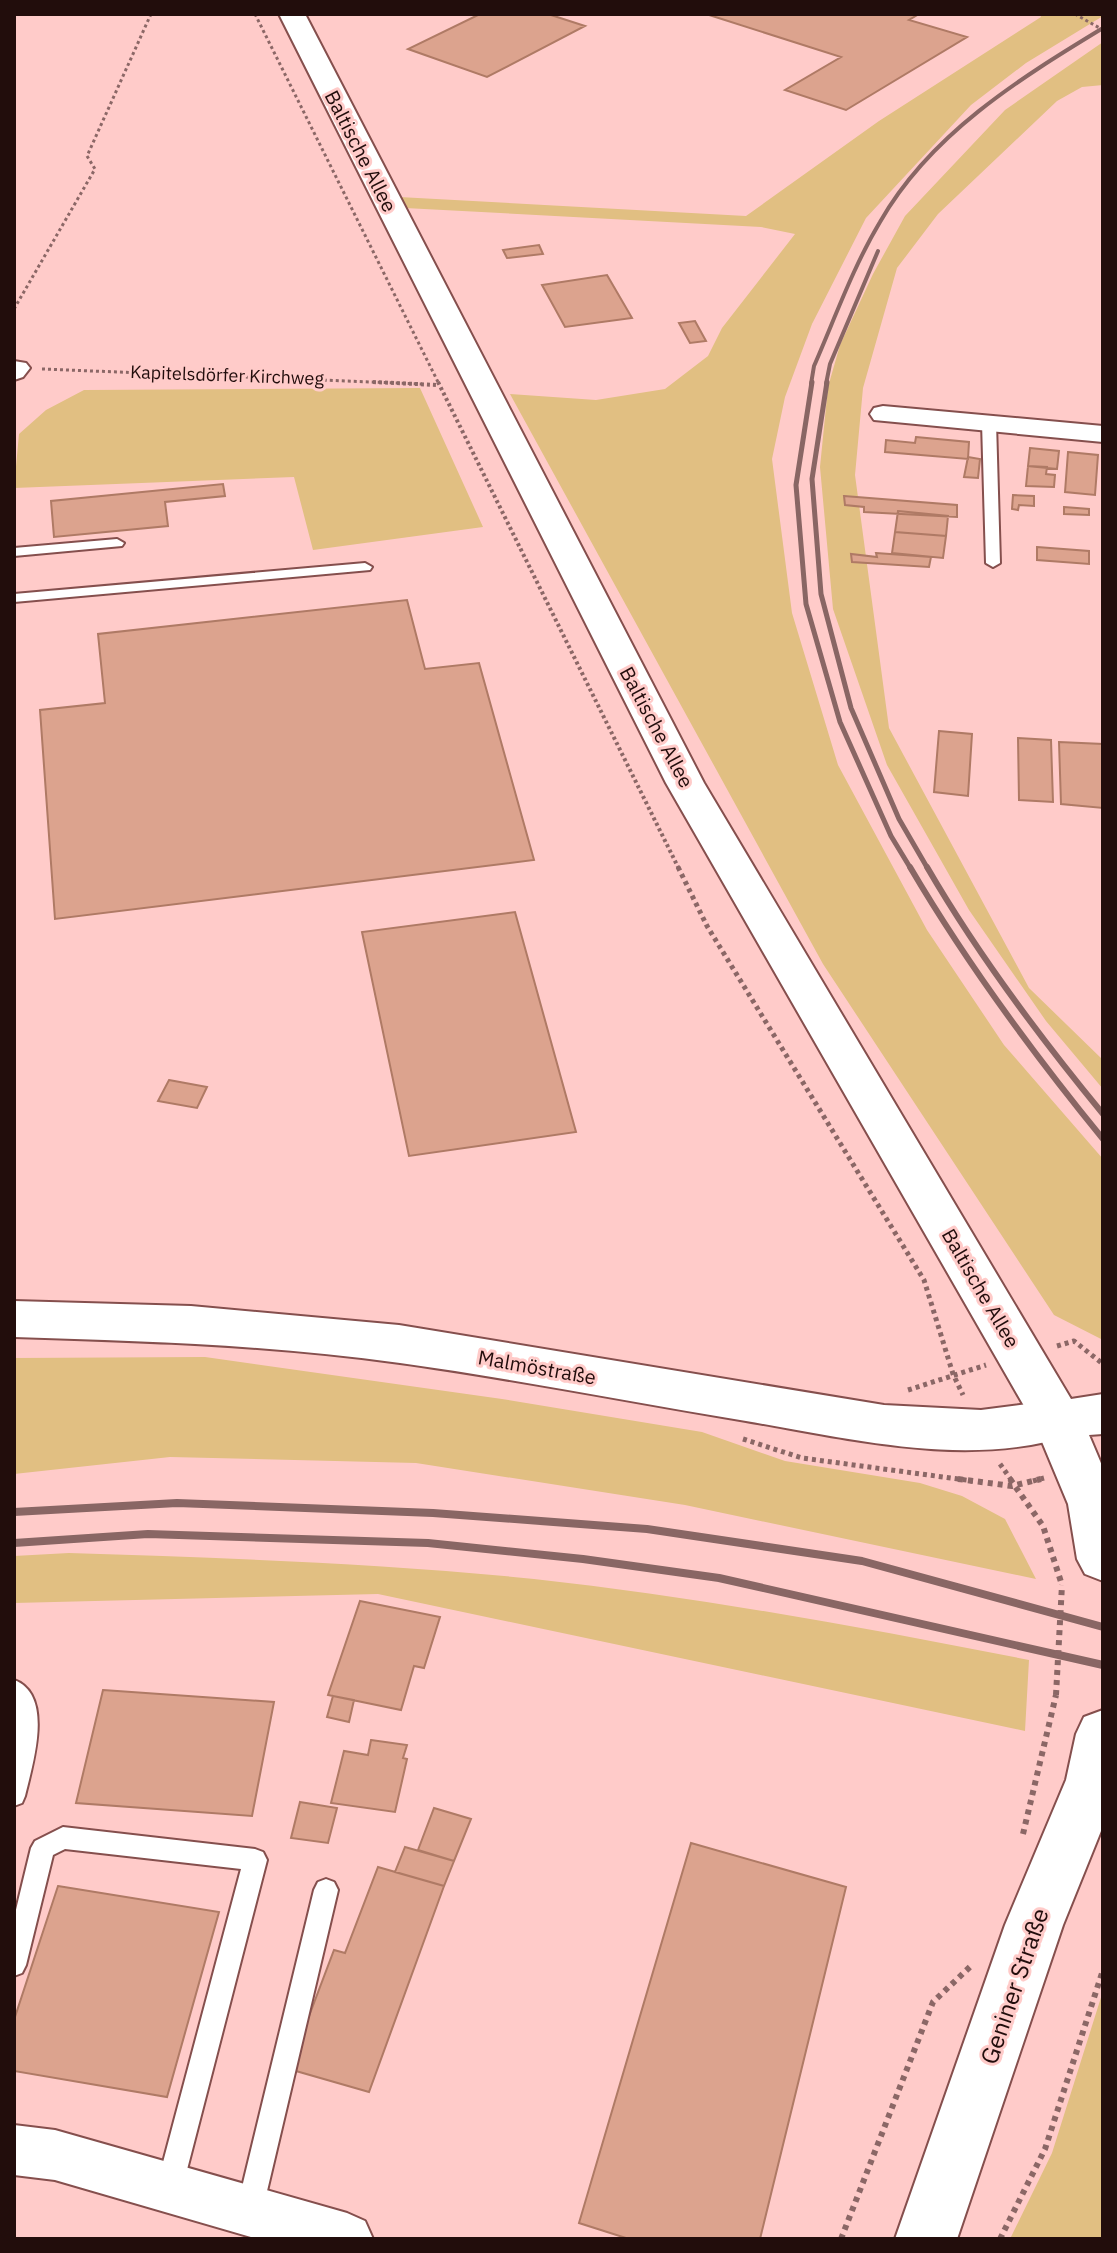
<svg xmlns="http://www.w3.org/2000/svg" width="1117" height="2253" font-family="'IBM Plex Sans',sans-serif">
  <rect width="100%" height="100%" fill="#ffcbc9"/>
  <!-- green -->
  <path fill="#e1bf82" d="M1040,14l63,2 -77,47 -55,42 -105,113 -54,106 -27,73 -13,62 20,154 46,152 89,165 77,115 99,114v181l-49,-25 -231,-351 -313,-570 86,6 69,-11 43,-33 14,-28 73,-94 -34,-7 -356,-19 -6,-11 347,19 133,-95 162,-104z
    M1103,42v43l-21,2 -25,14 -119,113 -41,54 -34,120 -8,87 34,253 140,260 74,72v29l-57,-68 -77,-111 -82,-145 -54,-156 -13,-142 8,-80 12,-42 33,-71 32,-58 100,-106z
    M420,388l63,139 -170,23 -19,-73 -280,11 5,-54 27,-24 38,-20z
    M205,1357l297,42 200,33 83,29 135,22 42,13 43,23 31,60 -351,-74 -269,-42 -246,-6 -156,17v-116z
    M69,1553c156,5 310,10 465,26 166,18 331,49 495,81l-4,71 -647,-137 -364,9v-47z
    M1103,1991v248h-93l42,-86z"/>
  <!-- building -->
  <path fill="#dca38e" stroke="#af7a65" stroke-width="2" d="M480,14h73l-2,1 34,11 -98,51 -79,-28z
    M706,14h213l-10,6 58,17 -121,73 -61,-20 56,-33z
    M539,245l4,9 -36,4 -4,-8z
    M607,275l25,43 -67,9 -23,-42z
    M695,321l11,20 -16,2 -11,-20z
    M916,437l53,5 -1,17 -83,-7 1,-12 29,3z
    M1030,448l29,3 -2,18 -29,-3z
    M1068,452l30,3 -3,40 -30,-3z
    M968,457l12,2 -2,19 -14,-1z
    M1028,466l19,1 -1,7 9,1 -1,12 -28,-1z
    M223,484l2,12 -60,6 3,24 -114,11 -3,-36z
    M1013,495l21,1v10l-15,-1 -1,5 -6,-1z
    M844,496l113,9v12l-93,-5v-5l-19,-2z
    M1064,507l25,2v6l-25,-1z
    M898,511l50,5 -2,20 -51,-4z
    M895,532l51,4 -3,22 -51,-5z
    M1037,547l52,4v13l-52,-4z
    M876,553l55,4 -2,10 -77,-5 -1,-8 26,3z
    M407,600l18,69 54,-6 55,197 -479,59 -15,-209 65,-7 -7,-69z
    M939,731l33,3 -4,62 -34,-4z
    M1018,738l33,2 2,62 -34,-2z
    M1059,742l44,2v64l-42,-4z
    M515,912l61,220 -167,24 -47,-224z
    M169,1080l38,7 -10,21 -39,-7z
    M360,1601l80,16 -16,51 -10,-2 -13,44 -73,-15z
    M103,1690l171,12 -22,114 -176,-13z
    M333,1696l21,4 -5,22 -22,-5z
    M371,1740l36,5 -4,13 4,1 -12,53 -64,-9 13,-52 24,4z
    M300,1802l37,6 -9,35 -37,-5z
    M434,1808l37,11 -17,42 -36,-11z
    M691,1843l155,44 -86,352h-131l-50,-16z
    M405,1847l49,14 -10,25 -49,-14z
    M378,1867l66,19 -75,206 -80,-23 45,-119 11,3z
    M58,1886l161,26 -52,185 -153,-26v-51z"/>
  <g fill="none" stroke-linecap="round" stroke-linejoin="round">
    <defs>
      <path id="service" d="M989,418l7,4 4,141 -7,4 -7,-4 -4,-141z
        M117,539l7,4 -2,3 -108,10v-8z
        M365,563l7,4 -2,3 -356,32v-8z
        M14,1680c41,15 18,86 11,116l-3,7 -8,3z
        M63,1827l192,22 8,3 4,8 -84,325 -4,9 -9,4 -9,-4 -4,-9 84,-316 -176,-20 -12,6 -27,110 -4,8 -8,3v-58l17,-70 4,-7z
        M326,1879l8,3 4,8 -75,318 -4,9 -9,4 -9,-4 -4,-9 77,-318 4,-8z"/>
      <path id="minor" d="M14,361l12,2 4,5 -7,9 -9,3z
        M883,406l220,20v16l-229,-22 -4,-6 4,-6z
        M14,2125l41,5 292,83 18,8 8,18h-115l-203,-59 -41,-5z"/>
      <path id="tertiary" d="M14,1301l177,5 208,19 485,80 97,5 77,-10 17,6 8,14 -8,14c-105,35 -223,5 -329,-13 -115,-19 -230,-42 -346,-58 -128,-18 -257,-22 -386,-26z"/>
      <path id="secondary" d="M279,14h26l399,769 367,616 32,-5v40l-14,1 14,33v113l-18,-7 -8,-15 -9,-55 -33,-79 -369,-642z
        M1103,1710v116l-40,99 -106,314h-62l110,-314 61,-145 10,-46 8,-17z"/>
    </defs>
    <!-- service casing -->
    <use href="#service" stroke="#854f4d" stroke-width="4"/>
    <!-- minor casing -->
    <use href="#minor" stroke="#854f4d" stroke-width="4"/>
    <!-- tertiary casing -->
    <use href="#tertiary" stroke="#854f4d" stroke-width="4"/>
    <!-- secondary casing -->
    <use href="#secondary" stroke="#854f4d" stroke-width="4"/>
    <!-- path-far3 -->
    <path stroke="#8b6766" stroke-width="3" stroke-dasharray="3 3" stroke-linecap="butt" d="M255,14l184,370
      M1075,14l28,16
      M14,309l81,-140 -8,-13 64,-142
      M42,369l380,15"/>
    <!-- path-far2 -->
    <path stroke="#8b6766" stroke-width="4" stroke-dasharray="3 3" stroke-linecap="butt" d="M373,382l64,3
      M438,382l241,487"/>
    <!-- path-far1 -->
    <path stroke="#8b6766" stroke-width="5" stroke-dasharray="4 4" stroke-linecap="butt" d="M678,867l29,59 217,354 29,94 10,21
      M1057,1346l17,-5 29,23
      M908,1390l78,-25
      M743,1439l59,19 171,23
      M1000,1464l12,17
      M1033,1481l11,-3"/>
    <!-- path -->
    <path stroke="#8b6766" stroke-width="6" stroke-dasharray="5 5" stroke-linecap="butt" d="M958,1479l54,7 29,-7
      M1010,1479l33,47 19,59
      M1023,1834l33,-139
      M841,2239l92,-237 40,-38
      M1000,2239l45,-90 58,-179"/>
    <!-- service -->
    <use href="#service" fill="#fff" fill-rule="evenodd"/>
    <!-- minor -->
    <use href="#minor" fill="#fff" fill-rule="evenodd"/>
    <!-- tertiary -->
    <use href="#tertiary" fill="#fff" fill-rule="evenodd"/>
    <!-- secondary -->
    <use href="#secondary" fill="#fff" fill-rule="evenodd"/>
    <!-- rail-far3 -->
    <path stroke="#896664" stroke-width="4" d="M811,384l3,-18c21,-48 39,-99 66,-144 50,-88 139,-143 223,-194
      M826,384l4,-20 48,-113"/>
    <!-- rail-far2 -->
    <path stroke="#896664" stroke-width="5" d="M812,382l-16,103 10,119 34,118 51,114 20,33
      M827,382l-15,97 9,115 30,114 48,111 29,50"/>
    <!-- rail-far1 -->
    <path stroke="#896664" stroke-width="6" d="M910,867c57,97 122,185 193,272
      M927,867c51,88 111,168 176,247"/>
    <!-- rail -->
    <path stroke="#896664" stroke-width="8" d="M14,1512l163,-9 256,10 214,16 215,32 241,66
      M14,1543l134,-9 280,9 155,16 136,19 384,87"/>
    <!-- path-bridge -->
    <path stroke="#8b6766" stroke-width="6" stroke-dasharray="5 5" stroke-linecap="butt" d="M1056,1695l6,-110"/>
  </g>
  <g text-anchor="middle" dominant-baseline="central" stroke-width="6" stroke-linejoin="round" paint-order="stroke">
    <!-- far-street labels -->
    <g font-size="18" fill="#220d0c" stroke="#ffcbc9">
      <text transform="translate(227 375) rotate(2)">Kapitelsdörfer Kirchweg</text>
    </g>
    <!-- street labels -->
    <g font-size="20" fill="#220d0c" stroke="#ffcbc9">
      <text transform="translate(361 151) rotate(63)">Baltische Allee</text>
      <text transform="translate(657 727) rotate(62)">Baltische Allee</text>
      <text transform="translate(981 1288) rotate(60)">Baltische Allee</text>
      <text transform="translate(537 1367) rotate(10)">Malmöstraße</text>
    </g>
    <!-- near-street labels -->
    <g font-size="24" fill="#220d0c" stroke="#ffcbc9">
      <text transform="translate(1014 1986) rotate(-71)">Geniner Straße</text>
    </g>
  </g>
  <!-- border -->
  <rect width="1117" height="2253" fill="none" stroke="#220d0c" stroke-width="32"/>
</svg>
